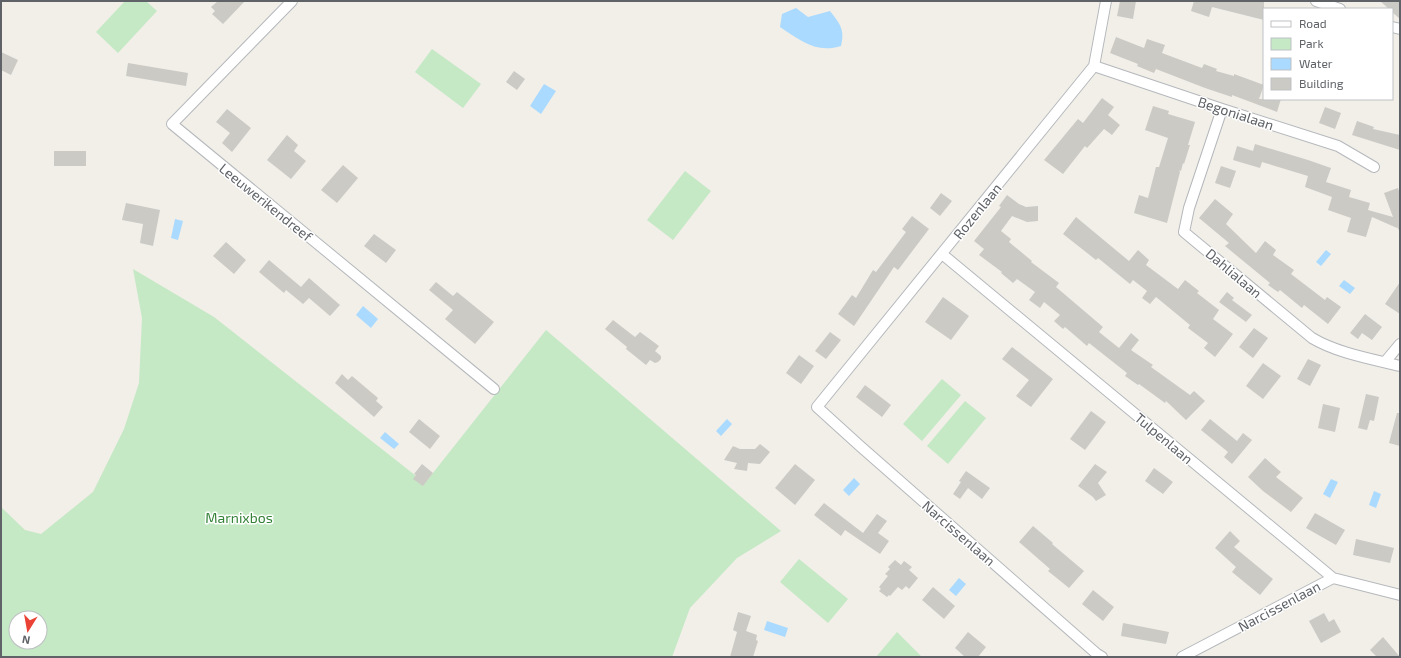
<svg xmlns="http://www.w3.org/2000/svg" width="1401" height="658" font-family="'Exo 2',sans-serif">
  <rect width="100%" height="100%" fill="#f1efe8"/>
  <!-- green -->
  <path fill="#c5e8c5" fill-rule="evenodd" d="M125,1h21l11,10 -39,42 -22,-21z
    M432,49l49,35 -18,24 -48,-36z
    M685,171l26,20 -38,49 -26,-20z
    M133,269l81,48 211,166 121,-153 235,201 -44,27 -47,50 -18,49h-671v-150l24,23 16,4 52,-42 31,-63 15,-46 3,-65zM16,618h24v24h-24z
    M942,379l19,16 -39,46 -19,-17z
    M965,401l21,17 -38,46 -21,-18z
    M799,559l49,40 -20,24 -48,-41z
    M897,632l25,25h-46z"/>
  <!-- water -->
  <path fill="#aadaff" d="M796,8l12,9 22,-6c10,13 15,18 11,35 -25,8 -41,-6 -61,-19l2,-13z
    M544,84l12,7 -15,23 -11,-8z
    M175,219l8,2 -5,19 -7,-2z
    M1326,250l5,4 -10,12 -5,-4z
    M1344,280l11,8 -5,6 -11,-8z
    M363,306l15,13 -7,9 -15,-13z
    M727,419l5,5 -11,12 -5,-5z
    M385,432l14,12 -5,5 -14,-11z
    M854,478l6,6 -11,12 -6,-6z
    M1331,479l7,3 -8,16 -7,-4z
    M1374,491l7,3 -5,14 -7,-3z
    M959,578l7,6 -10,12 -7,-6z
    M767,621l21,7 -3,9 -21,-7z"/>
  <!-- building -->
  <path fill="#cccac5" d="M218,1h27l-22,23 -11,-10 3,-3 -4,-4z
    M1120,1h16l-3,18 -16,-3z
    M1194,1h70v19l-52,-13 -3,10 -18,-6z
    M1380,1h20v18l-8,-7v-3h-3z
    M1116,37l28,11 3,-9 18,6 -3,8 40,15 2,-4 13,5 -1,2 18,5v-2l30,11 -5,14h22l-4,13 -45,-17v2l-27,-9 -49,-19 -2,4 -17,-7 1,-2 -28,-11z
    M1,52l17,8 -7,15 -10,-5z
    M128,63l60,10 -2,13 -60,-10z
    M514,71l11,8 -8,11 -11,-8z
    M1102,98l12,9 -6,8 12,10 -8,10 -8,-6 -17,19 -2,-2 -22,28 -19,-14 34,-41 5,4z
    M1153,106l16,5 -1,3 27,8 -7,23h2l-6,19 -1,-1 -2,8 -2,-1 1,2 -13,51 -33,-10 5,-18 9,3 8,-31h3l9,-29 -23,-8z
    M1325,107l16,6 -6,16 -16,-6z
    M227,109l24,19 -19,24 -10,-9 8,-10 -14,-11z
    M1357,121l17,6 -1,2 27,6v15l-48,-15z
    M287,135l11,10 -4,6 12,10 -15,18 -24,-19z
    M1255,144l53,16 23,8 -5,14 25,8 -2,7 21,6 -2,7 25,7 -9,-24 14,-5 2,6v38l-3,-5v1l-25,-11 -6,20 -19,-5 4,-14 -23,-8 4,-13 -27,-10 3,-11 -46,-14 -2,6 -27,-8 4,-14 16,5z
    M54,151h32v15h-32z
    M343,165l15,13 -21,25 -16,-13z
    M1221,166l15,5 -6,17 -15,-5z
    M941,193l11,8 -12,15 -10,-8z
    M1007,195l12,9 7,3 12,-1v15l-11,1 -15,-6 -11,15 10,8 -2,3 23,19 -1,1 28,21 -3,4 47,40 -4,5 20,16 12,-15 8,7 -8,10 22,15 -2,2 39,28 4,-4 11,10 -19,19 -20,-19 -1,2 -26,-19 -1,1 -13,-9 2,-3 -38,-30 -2,3 -22,-19 -2,2 -9,-8 6,-6 -16,-13 -4,6 -11,-8 6,-8 -18,-13 -4,4 -12,-10 1,-1 -23,-17 5,-6 -10,-8 27,-34 -2,-1z
    M1215,199l18,15 -7,10 30,29 9,-12 11,9 -3,5 21,15 -3,4 34,26 2,-3 14,10 -13,17 -24,-19 -2,3 -22,-18 -2,2 -10,-7 2,-2 -45,-37 4,-3 -30,-25z
    M126,203l34,7 -7,36 -13,-3 3,-19 -21,-4z
    M912,216l17,13 -31,41 -4,-3 -40,59 -16,-12 14,-19 4,3 17,-28 3,2 30,-40 -4,-3z
    M1076,217l53,44 9,-11 11,10 -3,5 32,24 7,-9 14,11 -2,2 22,17 -6,9 20,15 -18,23 -11,-9 4,-5 -20,-15 2,-3 -34,-28 -6,7 -8,-6 5,-7 -14,-11 -3,4 -32,-26 -2,2 -33,-26z
    M374,234l22,16 -10,13 -22,-17z
    M226,242l20,18 -12,14 -21,-18z
    M269,260l32,27 8,-9 31,27 -10,11 -21,-18 -6,6 -17,-14 -2,3 -25,-21z
    M436,282l17,14 4,-4 37,30 -19,22 -30,-25 8,-9 -24,-20z
    M1400,282v32l-15,-10z
    M1227,292l7,6 -2,2 20,15 -6,7 -27,-20z
    M943,297l26,19 -18,24 -26,-18z
    M1365,314l17,13 -10,13 -10,-7 -4,6 -8,-6z
    M613,320l22,17 5,-5 19,14 -4,5 6,5v3l-3,3 -3,1 -5,-3 -4,5 -20,-16 1,-2 -22,-18z
    M1254,328l14,10 -15,20 -14,-11z
    M830,332l11,8 -15,19 -11,-8z
    M1012,347l41,32 -22,28 -15,-11 13,-16 -27,-21z
    M799,355l15,11 -13,18 -15,-11z
    M1308,359l13,6 -11,21 -13,-7z
    M1263,363l18,13 -18,23 -17,-13z
    M342,374l6,6 4,-4 26,22 -2,3 7,6 -9,10 -39,-34z
    M865,385l26,20 -9,12 -26,-20z
    M1366,394l13,3 -5,24 -4,-1 -3,10 -9,-2z
    M1323,404l17,4 -5,24 -17,-4z
    M1091,411l15,11 -21,28 -15,-11z
    M1397,413h3v33l-11,-3z
    M419,419l21,17 -10,13 -21,-17z
    M1210,419l27,22 6,-8 9,7 -20,24 -8,-7 4,-5 -27,-22z
    M760,444l10,8 -10,12 -12,-1 -1,8 -13,-2 3,-6 -13,-3 9,-14 7,3h15z
    M1265,458l16,14 -5,5 27,21 -12,14 -28,-21 -15,-14z
    M422,464l11,9 -10,13 -10,-7 3,-4 -2,-1z
    M795,464l20,16 -20,25 -20,-17z
    M1095,464l12,8 -9,11 8,12 -10,6 -3,-4 -15,-11z
    M1154,468l19,14 -10,12 -18,-13z
    M966,471l24,17 -8,11 -14,-11 -8,11 -7,-5 8,-12 -2,-1z
    M824,503l39,30 14,-19 10,7 -9,12 11,8 -9,13 -35,-24 -4,6 -27,-21z
    M1315,513l30,17 -9,15 -30,-17z
    M1033,526l20,17 -1,1 32,27 -15,17 -21,-17 2,-2 -31,-27z
    M1230,531l10,10 -6,6 39,32 -13,16 -28,-23 4,-5 -21,-19z
    M1356,539l38,9 -4,15 -37,-8z
    M895,560l6,5 3,-4 8,6 -3,3 9,8 -9,11 -3,-3 -4,4 -4,-3 -8,9 -1,-1 -2,2 -8,-6 2,-2 -2,-2 9,-11 -3,-2 5,-5 -2,-2z
    M933,587l22,19 -11,13 -22,-19z
    M1093,590l21,17 -11,14 -21,-17z
    M738,612l13,4 -5,15 11,4 -1,5 2,1 -5,16h-23l7,-25 -4,-2z
    M1324,613l5,9 5,-3 7,13 -20,11 -12,-22z
    M1123,623l46,9 -3,12 -45,-8z
    M968,632l18,15 -8,10h-13l-10,-9z
    M1383,637l17,20h-23l-7,-7z"/>
  <g fill="none" stroke-linecap="round" stroke-linejoin="round">
    <defs>
      <path id="street" d="M292,1l-120,123 322,265
        M1316,1l24,8
        M1392,27l8,2
        M1094,66l128,43 116,37 36,21
        M1222,109l-33,99 -5,24 128,106c25,15 60,21 88,28
        M942,254l391,324 67,17
        M1385,362l15,-18
        M1102,657l-5,-3 -237,-208 -43,-39 277,-341 12,-65
        M1182,657l151,-79"/>
    </defs>
    <!-- street casing -->
    <use href="#street" stroke="#b5b8bc" stroke-width="12"/>
    <!-- street -->
    <use href="#street" stroke="#fff" stroke-width="10"/>
  </g>
  <g text-anchor="middle" dominant-baseline="central" stroke-width="3" stroke-linejoin="round" paint-order="stroke">
    <!-- street labels -->
    <g font-size="14" fill="#5f6368" stroke="#fff">
      <text transform="translate(1236 113) rotate(18)">Begonialaan</text>
      <text transform="translate(266 202) rotate(39)">Leeuwerikendreef</text>
      <text transform="translate(977 211) rotate(-51)">Rozenlaan</text>
      <text transform="translate(1234 273) rotate(40)">Dahlialaan</text>
      <text transform="translate(1164 438) rotate(40)">Tulpenlaan</text>
      <text transform="translate(959 533) rotate(41)">Narcissenlaan</text>
      <text transform="translate(1279 606) rotate(-28)">Narcissenlaan</text>
    </g>
    <!-- park labels -->
    <g font-size="14" fill="#348238" stroke="#fff">
      <text x="239" y="517">Marnixbos</text>
    </g>
  </g>
  <!-- border -->
  <rect width="1401" height="658" fill="none" stroke="#5f6368" stroke-width="4"/>
  <!-- legend -->
  <rect x="1263" y="8" width="130" height="92" fill="#ffffff" stroke="#bfc1c3"/>
  <rect x="1271" y="21" width="20" height="6" fill="#ffffff" stroke="#bfc1c3"/>
  <text x="1299" y="28" font-size="12" fill="#5f6368">Road</text>
  <rect x="1271" y="38" width="20" height="12" fill="#c5e8c5" stroke="#bfc1c3"/>
  <text x="1299" y="48" font-size="12" fill="#5f6368">Park</text>
  <rect x="1271" y="58" width="20" height="12" fill="#aadaff" stroke="#bfc1c3"/>
  <text x="1299" y="68" font-size="12" fill="#5f6368">Water</text>
  <rect x="1271" y="78" width="20" height="12" fill="#cccac5" stroke="#bfc1c3"/>
  <text x="1299" y="88" font-size="12" fill="#5f6368">Building</text>
  <!-- north arrow -->
  <g transform="translate(28 630) rotate(191)"><circle r="19" fill="#ffffff" stroke="#bfc1c3"/>
  <path d="M0-3L7 15L0 10L-7 15Z" fill="#ea4335"/>
  <text y="-6" font-size="11" font-weight="bold" text-anchor="middle" fill="#5f6368">N</text>
  </g>
</svg>
